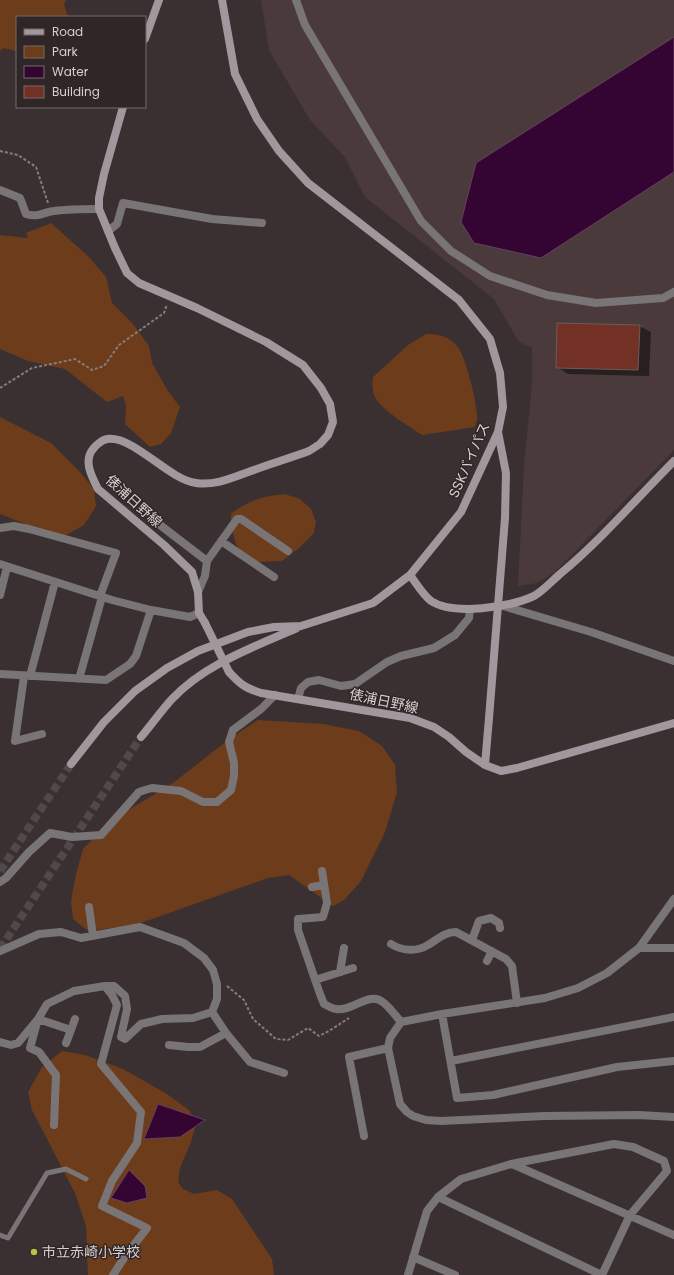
<svg xmlns="http://www.w3.org/2000/svg" width="674" height="1275" font-family="Poppins,'Noto Sans JP',sans-serif">
  <rect width="100%" height="100%" fill="#3b3031"/>
  <!-- built -->
  <path fill="#4b3a3c" d="M261,0h413v450l-120,123 -17,10 -19,3 6,-120 8,-82v-36l-13,-6 -25,-43 -129,-102 -20,-40 -35,-37 -41,-70z"/>
  <!-- green -->
  <path fill="#6d3c1a" d="M0,0h66l-2,4 4,13h-51v34l-14,-3 -3,3z
    M51,223l37,33 18,21 6,26 21,21 16,22 3,17 16,28 12,16 -9,26 -10,11 -11,3 -25,-23 1,-19 -3,-9 -16,6 -42,-33 -37,-8 -28,-12v-114l28,3 -2,-5z
    M426,334c12,0 23,2 31,12 9,11 19,53 20,69 1,3 -1,8 -2,12l-53,8c-16,-11 -35,-21 -46,-36 -4,-6 -4,-15 -3,-22l35,-32z
    M0,417l51,26 28,28 15,18 2,17 -12,19 -23,13 -61,-24z
    M285,494l15,5 11,10 5,13 -2,11 -16,16 -16,12 -23,1 -16,-7 -7,-11 -5,-17v-13c19,-15 31,-17 54,-20z
    M258,720l65,4 36,7 23,15 13,19 2,27 -12,40 -24,49 -17,19 -11,6 -44,-31 -21,3 -133,47 -47,6 -15,-12 -2,-18 5,-27 7,-25 29,-29 61,-37 55,-43z
    M62,1051l23,4 38,14 44,25 22,16 7,14 -5,18 -11,26 -2,14 5,7 11,5 23,-4 15,9 40,60 2,16h-186l-2,-49 -11,-33 -43,-83 -4,-18 14,-25z"/>
  <!-- water -->
  <path fill="#340432" stroke="#654161" d="M674,37v135l-133,86 -67,-15 -13,-21 15,-59z
    M158,1104l47,16 -25,17 -36,2z
    M129,1170l16,16 2,12 -20,5 -16,-5z"/>
  <!-- shadow -->
  <path fill="#0007" d="M639,326l12,6 -2,44 -81,-2 -11,-7z"/>
  <!-- building -->
  <path fill="#733126" stroke="#685d5a" d="M557,323l83,2 -2,45 -82,-2z"/>
  <g fill="none" stroke-linecap="round" stroke-linejoin="round">
    <!-- secondary-tunnel -->
    <path stroke="#524849" stroke-width="8" stroke-dasharray="8 4" stroke-linecap="butt" d="M0,871l71,-107
      M0,949l141,-212"/>
    <!-- path -->
    <path stroke="#857d7d" stroke-width="2" stroke-dasharray="3 2" stroke-linecap="butt" d="M0,151l18,4 18,12 12,36
      M0,388l32,-20 43,-9 17,11 12,-4 15,-21 45,-32 3,-9
      M227,986l17,14 9,19 23,20 12,1 20,-12 11,8 10,-5 20,-13"/>
    <!-- lane -->
    <path stroke="#797476" stroke-width="5" d="M0,1235l8,3 39,-65 19,-4 20,10"/>
    <!-- street -->
    <path stroke="#797476" stroke-width="8" d="M296,0l9,25 116,196 30,30 39,25 57,19 49,8 67,-5 11,-6
      M0,190l20,8 6,16c12,4 17,-2 28,-3 15,-2 30,-2 45,-2
      M108,231l9,-7 6,-21 89,16 50,4
      M160,525l47,36 30,-42h4l47,32
      M0,528l14,-2 15,3 87,24 -16,43
      M221,541l53,36
      M0,564l112,36 39,10 39,7 9,-4
      M198,592l7,-16 2,-15
      M0,595l7,-28
      M503,606l88,26 83,29
      M0,674l106,6 24,-16 6,-8 15,-46
      M24,676l-9,65 27,-7
      M30,676l25,-94
      M79,679l23,-82
      M298,699l3,-11 7,-6 11,-2 22,6 14,-2 32,-22 14,-6 33,-8 21,-13 14,-17 1,-9
      M322,871l5,32 -4,14 -25,2v11l22,64 4,10c4,2 9,5 12,5 17,3 33,-19 48,-6 6,5 12,13 17,19
      M0,882l6,-4 23,-26 21,-19 22,4 29,-2 38,-43 6,-2 7,-2 29,3 22,11h14l14,-12 3,-14v-13l-5,-21 4,-12 28,-21 14,-14
      M312,887l12,-2
      M674,899l-35,49 -32,25 -29,15 -33,10 -103,16 -41,8 -11,16 -2,10 12,56 7,8 6,4 13,4 15,1 103,-5 95,-1 35,2
      M89,907l4,29
      M472,940l7,-19 12,-3 8,5 1,5
      M391,944c11,7 26,8 37,1 9,-5 16,-13 28,-13l50,27 6,7 5,37
      M639,948h35
      M0,951l39,-17 22,-2 20,6 59,-11 44,16 20,15 9,12 4,14v15l-5,13 14,21 24,29 34,11
      M487,961l5,-10
      M340,972l4,-24
      M315,980l38,-12
      M105,986h9l11,10 2,13 -6,28 4,2 16,-15 21,-5 31,-1 19,-6
      M442,1014l15,84 36,-3 124,-28 57,-6
      M71,1030l4,-11
      M0,1042l11,3 7,-2 20,-24 9,-15 27,-13 31,-5 7,9 5,10 -16,59 40,48 -4,31 -25,38 -10,25 45,22 -23,30 -11,17
      M169,1045l19,2h12l26,-14
      M451,1061l223,-44
      M54,1125l2,-50 -17,-23 -9,-4 8,-29 33,11 -5,13
      M364,1136l-15,-79 39,-9
      M512,1164l162,71
      M438,1197l164,78
      M413,1257l42,18
      M408,1275l19,-64 11,-14 23,-18 50,-15 103,-20 19,3 31,14 3,10 -37,44 -28,60"/>
    <!-- secondary -->
    <path stroke="#a0989c" stroke-width="8" d="M145,39l14,-39
      M123,107l-19,67 -5,24v11l16,39 12,25 12,10 58,25 69,34 37,23 18,23 9,16 3,18 -5,13 -8,9 -11,7c-19,7 -39,13 -58,20 -17,6 -36,15 -55,12 -27,-3 -63,-48 -89,-44 -5,1 -11,6 -14,10 -10,12 -1,28 5,40l66,56 28,27 6,20 1,21 6,10
      M498,432l8,41 -1,45
      M410,575c6,8 13,20 21,26 23,15 79,6 103,-5 9,-5 18,-15 26,-22 41,-34 76,-75 114,-113
      M229,672c11,12 16,16 32,21l149,25 24,9 15,10 17,15 19,13 16,6 16,-3 157,-45
      M141,737c11,-13 20,-26 31,-38 33,-35 82,-52 125,-71
      M71,764l33,-42 31,-31 32,-23 31,-17 50,-19 26,-5 27,-1 72,-23 37,-28 51,-63 37,-80 5,-25 -3,-34 -10,-34 -31,-39 -151,-117 -29,-32 -22,-32 -22,-45 -13,-74
      M485,765l4,-47"/>
    <!-- secondary-bridge -->
    <path stroke="#a0989c" stroke-width="8" d="M205,623l24,49
      M489,718l16,-200"/>
  </g>
  <!-- markers -->
  <circle fill="#b7c147" stroke="#302627" stroke-width="1.5" cx="34" cy="1252" r="4"/>
  <g text-anchor="middle" dominant-baseline="central" stroke-width="3" stroke-linejoin="round" paint-order="stroke">
    <!-- street labels -->
    <g font-size="14" fill="#d6d0d0" stroke="#302627">
      <text transform="translate(469 460) rotate(-66)">SSKバイパス</text>
      <text transform="translate(134 501) rotate(42)">俵浦日野線</text>
      <text transform="translate(384 701) rotate(12)">俵浦日野線</text>
    </g>
    <!-- poi labels -->
    <g font-size="14" fill="#d6d0d0" stroke="#302627" text-anchor="start">
      <text x="42" y="1252">市立赤崎小学校</text>
    </g>
  </g>
  <!-- legend -->
  <rect x="16" y="16" width="130" height="92" fill="#302627" stroke="#726a6b"/>
  <rect x="24" y="29" width="20" height="6" fill="#a0989c" stroke="#726a6b"/>
  <text x="52" y="36" font-size="12" fill="#d6d0d0">Road</text>
  <rect x="24" y="46" width="20" height="12" fill="#6d3c1a" stroke="#726a6b"/>
  <text x="52" y="56" font-size="12" fill="#d6d0d0">Park</text>
  <rect x="24" y="66" width="20" height="12" fill="#340432" stroke="#726a6b"/>
  <text x="52" y="76" font-size="12" fill="#d6d0d0">Water</text>
  <rect x="24" y="86" width="20" height="12" fill="#733126" stroke="#726a6b"/>
  <text x="52" y="96" font-size="12" fill="#d6d0d0">Building</text>
</svg>
